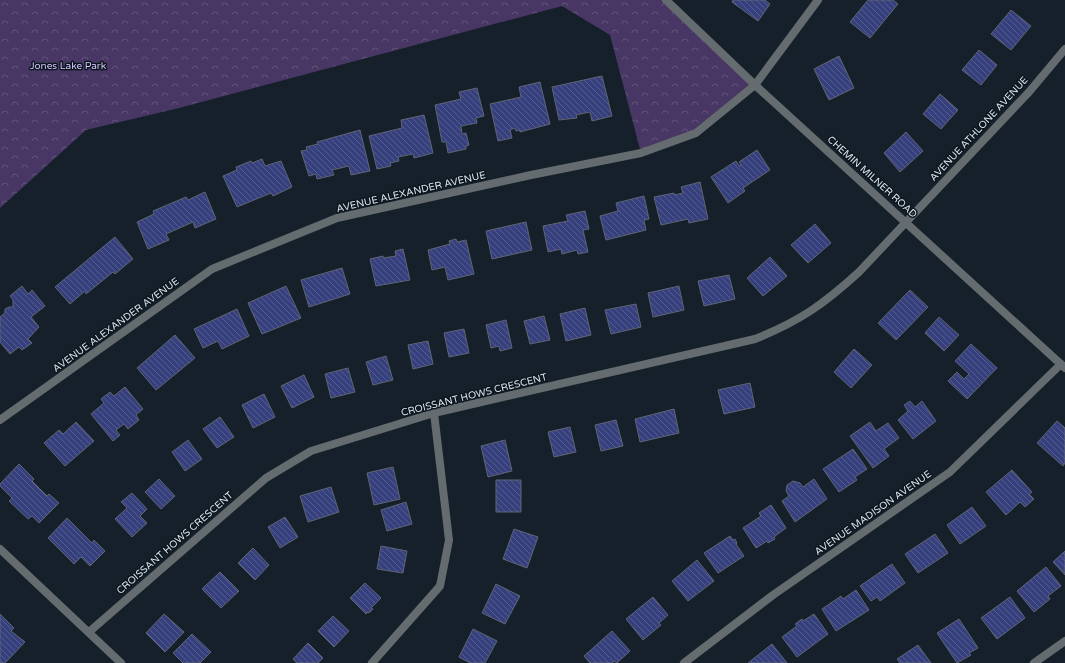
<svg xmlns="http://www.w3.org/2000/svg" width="1065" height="663" font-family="'Varela Round',sans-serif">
  <defs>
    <pattern id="park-crowns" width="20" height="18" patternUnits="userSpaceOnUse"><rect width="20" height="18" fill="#483665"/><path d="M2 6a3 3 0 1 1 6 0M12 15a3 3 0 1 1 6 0" fill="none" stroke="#62537b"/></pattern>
    <pattern id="building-back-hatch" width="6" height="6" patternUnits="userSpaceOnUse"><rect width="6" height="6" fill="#35407d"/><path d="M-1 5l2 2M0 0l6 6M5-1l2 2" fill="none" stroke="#525c90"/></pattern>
  </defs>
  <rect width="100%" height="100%" fill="#15202a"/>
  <!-- park -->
  <path fill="url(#park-crowns)" d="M0,0h666l89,85 -59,48 -55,20 -31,-118 -48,-29 -383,102 -93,22 -86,78z"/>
  <!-- building -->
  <path fill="url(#building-back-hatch)" stroke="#606473" d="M733,0h32l5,4 -12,17 -26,-19z
    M868,0h25l5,4 -28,34 -20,-16z
    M1011,10l20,16 -20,24 -20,-16z
    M979,50l18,15 -16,20 -19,-15z
    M839,56l15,32 -25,12 -15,-31z
    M602,76l10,40 -20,5 -2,-9 -14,3 1,3 -18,2 -7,-33z
    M540,82l10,42 -30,8v-2l-4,1 -1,-3 -5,2 2,8 -14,3 -8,-37 31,-7 -2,-10z
    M477,88l7,28 -8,2 1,5 -16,3 1,8 4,-1 3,12 -3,1v3l-18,4 -2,-11h-4l-7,-37 26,-6 -2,-7z
    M940,94l18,16 -17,19 -18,-15z
    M424,115l9,38 -19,5 -1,-4 -15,3 1,4 -9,2 1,3 -14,3 -8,-33 33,-8 -1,-8z
    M360,130l10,41 -19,4 -2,-9 -17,4 2,5 -17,4 -1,-5 -7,2 -8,-25 6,-1 -1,-3 12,-3 -1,-2z
    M906,132l17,19 -23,21 -16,-19z
    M757,150l13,20 -27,18 2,3 -17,12 -17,-26 25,-16 3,5 2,-1 -2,-3z
    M262,159l3,7 16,-5 11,26 -19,9 -2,-3 -34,14 -14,-31 14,-6 -1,-3 15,-6 1,2z
    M700,182l8,37 -19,4 -1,-4 -27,6 -7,-28 20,-4v2l9,-2 -2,-6z
    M205,192l11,27 -21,9 -2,-6 -27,12 3,6 -21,9 -11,-27 17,-8 -1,-3 33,-14 2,3z
    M644,196l5,23 -5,1 2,10 -40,10 -6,-24 18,-5 -2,-8z
    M585,211l4,18 -6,1 5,22 -10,2 -1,-4 -15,4 -1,-5 -13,3 -5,-26 25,-5 -2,-6z
    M526,222l6,28 -40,9 -6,-28z
    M815,224l16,19 -23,20 -17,-18z
    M115,237l18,22 -18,15 -2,-2 -27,22 -1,-3 -15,13 -15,-17z
    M456,239l1,3 9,-2 8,34 -26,6 -3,-13 -13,3 -4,-20 22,-6 -1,-3z
    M403,249l7,31 -34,6 -6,-27 13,-3v2l13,-2 -1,-5z
    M770,257l17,19 -24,20 -16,-18z
    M342,268l8,26 -41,13 -8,-27z
    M729,275l6,24 -31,7 -6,-25z
    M22,286l6,8 4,-4 13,16 -14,11 8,10 -11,12 4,4 -10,7 -3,-3 -9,7 -10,-12v-25l5,-4v-4l4,-2h4v-7l-3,-4z
    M286,286l15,32 -39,16 -14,-31z
    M679,286l5,24 -31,7 -5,-24z
    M910,290l18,17 -32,33 -18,-17z
    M636,304l5,23 -30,7 -6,-24z
    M585,308l6,27 -25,6 -6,-27z
    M237,309l12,27 -27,13 -4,-8 -15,7 -9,-19z
    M544,316l6,24 -20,4 -6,-23z
    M939,317l20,18 -15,16 -19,-18z
    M506,320l6,28 -12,3 -1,-5 -8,2 -5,-23z
    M464,329l5,24 -20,4 -5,-24z
    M175,335l20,23 -39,32 -19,-22z
    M428,341l5,23 -20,5 -5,-24z
    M971,344l26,24 -30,31 -19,-18 9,-9 7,7 5,-5 -14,-13z
    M854,349l18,16 -21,23 -17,-16z
    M386,356l7,24 -20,5 -7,-23z
    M348,368l7,24 -24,6 -6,-24z
    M304,375l10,22 -22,11 -11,-22z
    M750,383l5,24 -31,7 -6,-24z
    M125,387l18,22 -7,6 3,5 -11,9 -4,-5 -8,6 4,5 -7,6 -22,-27 13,-11 -3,-4 9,-7 4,4z
    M264,394l11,23 -22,11 -11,-23z
    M910,401l5,6 7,-6 14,20 -23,18 -15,-19 10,-9 -4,-6z
    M674,409l5,24 -39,9 -5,-23z
    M220,417l14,20 -17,11 -14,-19z
    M616,420l7,26 -22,5 -6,-26z
    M1057,421l8,7v35l-2,3 -26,-23z
    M76,422l18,19 -29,25 -21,-23 15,-13 4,4z
    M870,422l6,9 12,-8 11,15 -15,11 5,7 -16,12 -23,-32z
    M570,427l6,25 -22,5 -6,-25z
    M188,440l14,19 -17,12 -13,-19z
    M505,440l7,31 -24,6 -7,-31z
    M853,449l14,20 -12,8 2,3 -18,12 -16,-23z
    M19,464l15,15 -2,2 15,15 2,-2 10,9 -20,20 -7,-7 -4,3 -19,-18 3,-3 -12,-12v-2z
    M393,467l7,32 -26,6 -7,-32z
    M1012,470l20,22 -3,2 5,5 -9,8 -5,-5 -14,13 -20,-23z
    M159,479l16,17 -14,13 -16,-17z
    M814,479l13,20 -32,23 -13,-21 7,-5 -3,-5 1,-6 6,-4 7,2 3,4z
    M496,480h25v32h-25z
    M331,487l8,25 -31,10 -8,-26z
    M132,493l15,16 -7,7 7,7 -15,14 -17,-18 12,-11 -6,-6z
    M406,502l6,22 -25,7 -6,-21z
    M771,505l15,23 -12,9 1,2 -7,4 -1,-2 -11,7 -13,-20 18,-12 -2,-3z
    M972,507l14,19 -26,18 -13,-19z
    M285,517l13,20 -18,11 -12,-21z
    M67,518l25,25 2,-3 11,11 -15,15 -9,-9 -7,7 -26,-26z
    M514,529l24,8 -11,31 -24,-9z
    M935,534l13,19 -30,20 -13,-19z
    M730,536l3,4 2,-1 2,4 -1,1 8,12 -26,17 -14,-20z
    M381,546l26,5 -4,22 -26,-4z
    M253,548l16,17 -14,15 -17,-17z
    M1065,551v24l-12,-13z
    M697,560l17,21 -26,20 -16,-20z
    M892,564l13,19 -25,18 -3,-4 -6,4 -11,-15z
    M1046,567l15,19 -13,10 2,3 -16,13 -17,-21z
    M220,572l19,19 -18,17 -19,-19z
    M365,583l16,15 -10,10 2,1 -4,4 -1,-1 -2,2 -16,-16z
    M496,584l24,12 -15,28 -23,-11z
    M856,590l13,20 -33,21 -14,-22 19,-13 2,3z
    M653,597l15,18 -9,8 2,2 -18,15 -17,-21z
    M1010,597l15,21 -28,21 -16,-21z
    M0,614l14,14 -3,3 14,11 -20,21h-5z
    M164,614l20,18 -19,20 -19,-19z
    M814,614l14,20 -31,23 -15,-20 15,-11 -2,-2 7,-5 1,2z
    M333,616l16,15 -15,16 -16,-16z
    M959,619l19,29 -9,5 2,2 -14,8 -20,-30z
    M473,629l24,12 -12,22h-15l-11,-6z
    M612,631l18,20 -13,12 -3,-2 -2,2h-22l-6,-7z
    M192,634l19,18 -11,11h-17l-10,-10z
    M308,643l15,15 -5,5h-21l-4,-4z
    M772,644l15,19h-39z
    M918,645l13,18h-31l-3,-4z"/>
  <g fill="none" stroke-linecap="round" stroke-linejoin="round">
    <!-- minor -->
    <path stroke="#646c6f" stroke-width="8" d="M0,420l212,-151 125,-51 194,-43 110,-22 55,-20 59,-48 63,-85
      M0,549l121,114
      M89,632l177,-154 45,-27 123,-38 321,-74c45,-18 69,-35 104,-67l170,-180 36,-43
      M372,663l68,-77 9,-46 -15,-127
      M684,663l89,-68 177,-123 111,-108
      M1034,663l31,-22"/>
    <!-- tertiary -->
    <path stroke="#646c6f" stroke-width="8" d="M666,0l89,85 310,283"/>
  </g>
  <g text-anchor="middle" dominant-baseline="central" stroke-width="3" stroke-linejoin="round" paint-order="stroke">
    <!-- park labels -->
    <g font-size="10" fill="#d6c3fb" stroke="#0c1720">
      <text x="68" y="66">Jones Lake Park</text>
    </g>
    <!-- street labels -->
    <g font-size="10" fill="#dfe6ed" stroke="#0c1720">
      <text transform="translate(979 129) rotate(-47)">AVENUE ATHLONE AVENUE</text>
      <text transform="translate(872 177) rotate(42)">CHEMIN MILNER ROAD</text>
      <text transform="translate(411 192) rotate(-13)">AVENUE ALEXANDER AVENUE</text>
      <text transform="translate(116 325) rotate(-36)">AVENUE ALEXANDER AVENUE</text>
      <text transform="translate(474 395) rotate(-14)">CROISSANT HOWS CRESCENT</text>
      <text transform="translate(873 513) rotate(-35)">AVENUE MADISON AVENUE</text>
      <text transform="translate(175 543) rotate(-41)">CROISSANT HOWS CRESCENT</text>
    </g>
  </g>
</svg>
